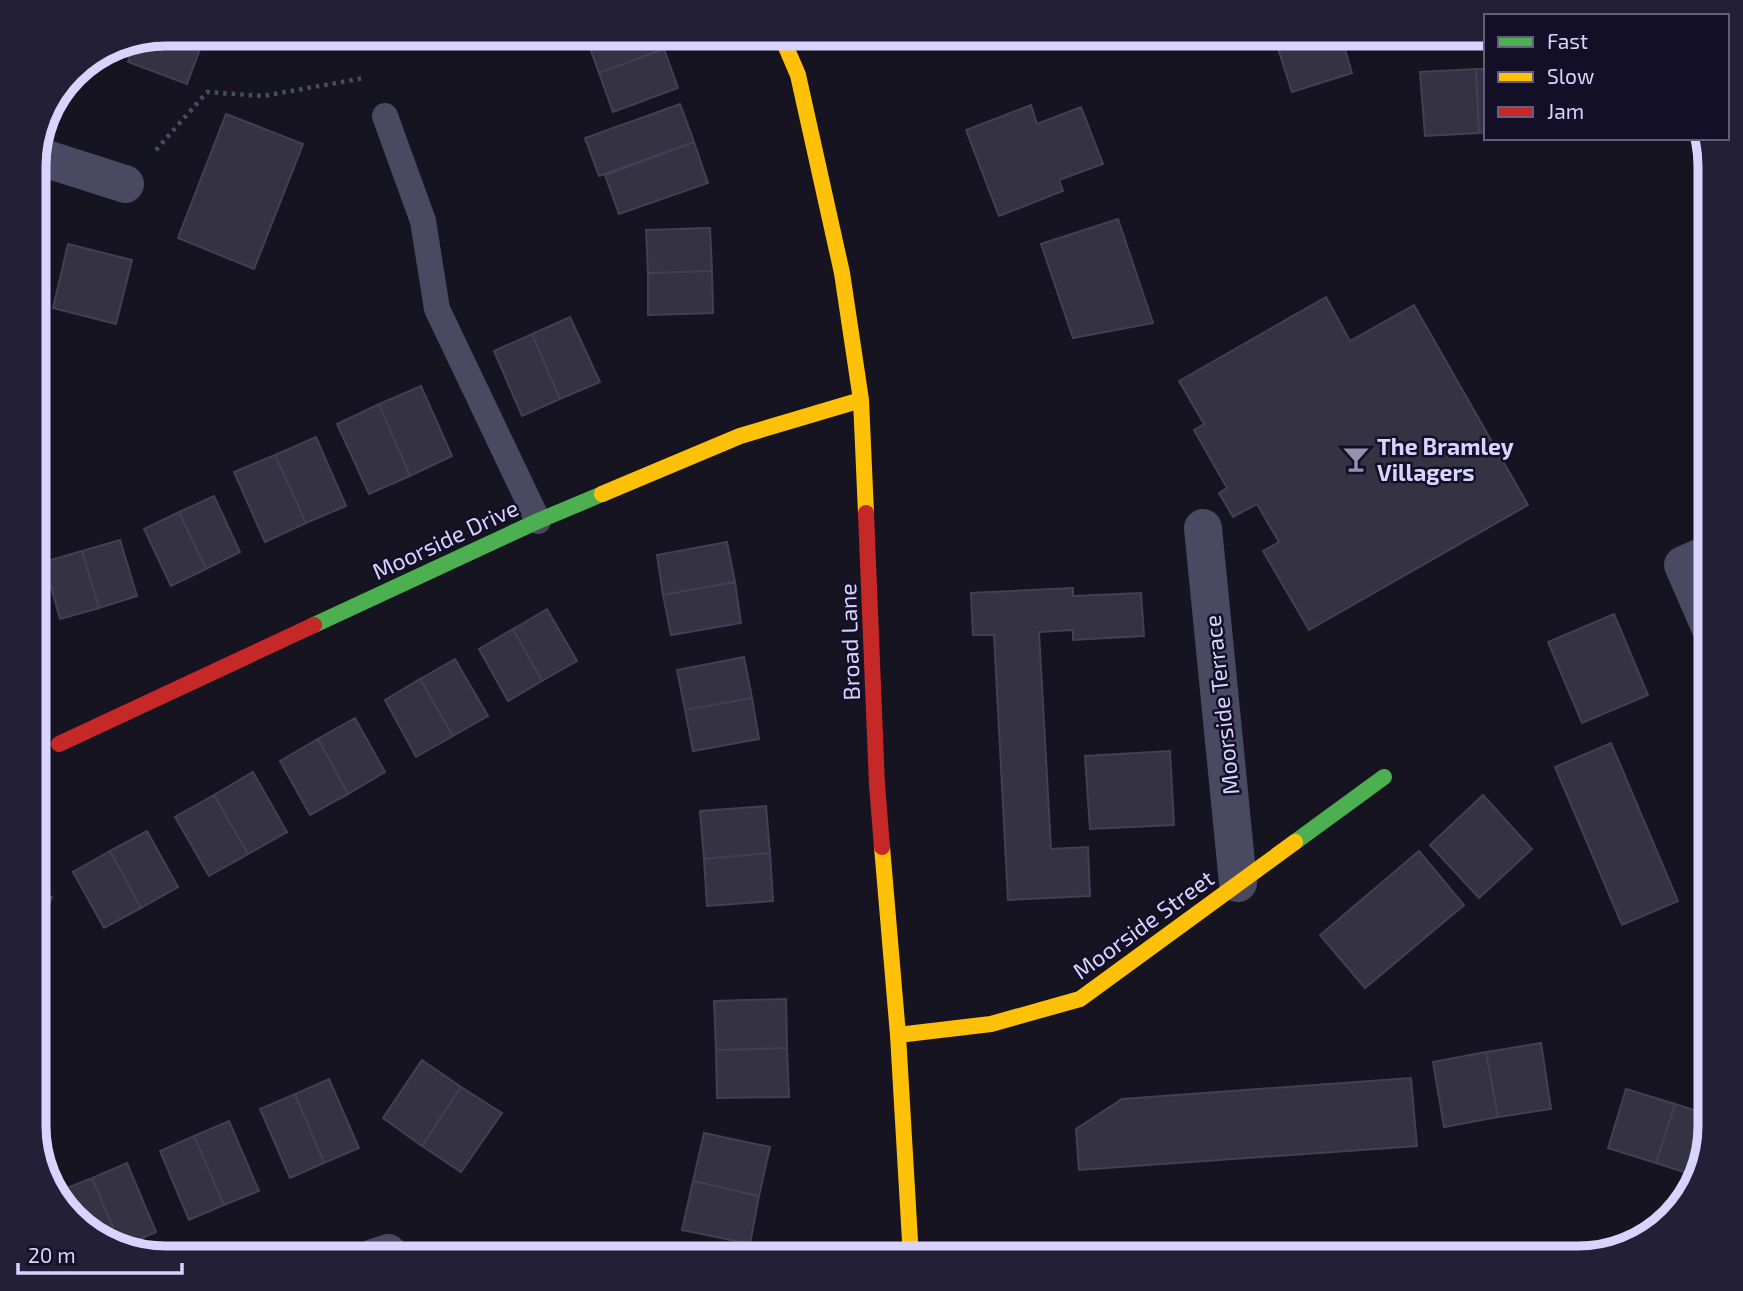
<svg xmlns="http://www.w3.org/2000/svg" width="1743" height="1291" font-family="'Exo 2',sans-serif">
  <rect width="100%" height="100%" fill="#161421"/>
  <!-- building -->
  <path fill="#343243" stroke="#433f54" stroke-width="2" d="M166,33h40l-19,51 -59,-22 6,-17z
    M658,33l6,16 -65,24 -14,-39z
    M1274,33h20l-19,6z
    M1294,33h46l12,40 -60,19 -17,-53z
    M664,49l14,39 -65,24 -14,-39z
    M85,64l-4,10 -7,-3 4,-5z
    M1476,69h10v63l-7,1z
    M1476,69l3,64 -54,3 -5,-64z
    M680,104l14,38 -95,34 -14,-38z
    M1031,105l6,19 44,-17 22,57 -44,16 4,11 -64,25 -33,-86z
    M226,114l77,30 -49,125 -76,-31z
    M694,142l14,41 -89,31 -14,-39z
    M1118,219l35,104 -80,15 -32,-94z
    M710,228l2,43 -64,2 -2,-43z
    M68,244l64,16 -16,64 -63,-16z
    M712,271l1,42 -65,2v-42z
    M1326,297l24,44 64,-36 114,200 -219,125 -46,-79 16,-9 -22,-38 -24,13 -14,-24 8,-5 -33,-58 10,-6 -25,-43z
    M570,317l30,65 -40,17 -28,-65z
    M532,334l28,65 -38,17 -28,-65z
    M421,386l31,70 -42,20 -31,-72z
    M379,404l31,72 -41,18 -32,-70z
    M316,437l30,69 -40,17 -31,-68z
    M275,455l31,68 -41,19 -31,-70z
    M214,496l26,56 -34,17 -27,-57z
    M179,512l27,57 -35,17 -27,-57z
    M120,540l17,56 -38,12 -17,-57z
    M727,542l8,40 -72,13 -6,-40z
    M82,551l17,57 -39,11 -16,-57z
    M735,582l6,41 -70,12 -8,-40z
    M1073,588v8l68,-3 3,43 -71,4v-10l-34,2 12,217 37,-2 2,49 -82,4 -14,-265h-21l-2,-42z
    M547,609l30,52 -35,20 -29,-52z
    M1614,614l34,81 -66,28 -34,-81z
    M513,629l29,52 -34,20 -29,-52z
    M744,657l8,41 -67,12 -8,-40z
    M455,659l33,57 -35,20 -33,-57z
    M420,679l33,57 -37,21 -31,-57z
    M752,698l7,41 -66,12 -8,-41z
    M355,718l30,54 -37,22 -30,-55z
    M318,739l30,55 -38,21 -30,-54z
    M1611,743l67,158 -56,24 -67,-158z
    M1170,751l4,74 -84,4 -5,-73z
    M253,772l34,60 -39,22 -34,-59z
    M214,795l34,59 -39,22 -34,-59z
    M1483,795l49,54 -53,49 -49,-53z
    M766,806l4,47 -66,6 -4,-48z
    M147,831l31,56 -37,21 -31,-57z
    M110,851l31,57 -37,20 -31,-56z
    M1419,851l45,54 -99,83 -45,-53z
    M770,853l3,48 -66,5 -3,-47z
    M34,889l18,8 -18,44z
    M1710,929v17l-6,-14z
    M786,999l1,49 -71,2 -2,-49z
    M1541,1043l10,66 -53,8 -12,-65z
    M787,1048l2,49 -72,1 -1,-48z
    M1486,1052l12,65 -54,10 -11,-65z
    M422,1060l39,27 -39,59 -39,-28z
    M1411,1078l6,68 -338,24 -3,-41 46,-30z
    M329,1079l30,69 -35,15 -29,-69z
    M461,1087l41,26 -41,59 -39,-26z
    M1626,1089l49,15 -19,59 -48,-15z
    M295,1094l29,69 -34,15 -30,-69z
    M1675,1104l35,11v11l-17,49 -37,-12z
    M229,1121l30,70 -35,14 -30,-69z
    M704,1133l66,14 -11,49 -66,-15z
    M194,1136l30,69 -35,15 -29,-69z
    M127,1163l29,69 -29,13 -8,-3 -27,-64z
    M92,1178l27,64 -34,-12 -24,-28 -4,-10z
    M693,1181l66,15 -9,48 -68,-14z"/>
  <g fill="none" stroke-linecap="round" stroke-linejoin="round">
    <!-- path -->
    <path stroke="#44505f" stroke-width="4.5" stroke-dasharray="3.5 5" stroke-linecap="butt" d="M156,150l51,-58 56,4 101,-18"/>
    <!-- lane -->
    <path stroke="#4a4962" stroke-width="26" d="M385,116l38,105 14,88 101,212"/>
    <!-- street -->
    <path stroke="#4a4962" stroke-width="38" d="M34,155l91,29
      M1203,528l35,355
      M1710,553l-27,12 27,62
      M373,1258l15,-5"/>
    <!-- fast -->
    <path stroke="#4caf50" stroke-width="16" d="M314,625l224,-104 64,-27
      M1295,842l89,-65
      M1409,1258l107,-8 90,1"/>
    <!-- slow -->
    <path stroke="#ffc107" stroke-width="16" d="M780,33l18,42 44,198 19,127 5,113
      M602,494l138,-58 121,-36
      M882,847l16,188 13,223
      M898,1035l93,-11 89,-25 215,-157"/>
    <!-- jam -->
    <path stroke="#c62828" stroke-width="16" d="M866,513l11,272 5,62
      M59,744l255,-119"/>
  </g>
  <!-- icons -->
  <defs>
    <symbol id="bar-bare" viewBox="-9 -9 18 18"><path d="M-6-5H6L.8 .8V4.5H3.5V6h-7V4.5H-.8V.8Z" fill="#9591b1" stroke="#130f26" stroke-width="2.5" paint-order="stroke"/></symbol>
  </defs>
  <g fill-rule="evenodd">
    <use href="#bar-bare" x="1337" y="440" width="38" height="38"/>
  </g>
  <g text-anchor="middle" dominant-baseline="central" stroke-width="5" stroke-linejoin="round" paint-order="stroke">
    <!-- poi labels -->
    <g font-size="23" font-weight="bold" fill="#d9d4ff" stroke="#130f26" text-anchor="start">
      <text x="1377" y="446">The Bramley<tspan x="1377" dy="26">Villagers</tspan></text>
    </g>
    <!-- street labels -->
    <g font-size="23" fill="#d9d4ff" stroke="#130f26">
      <text transform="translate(445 539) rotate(-25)">Moorside Drive</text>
      <text transform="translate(849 642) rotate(-92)">Broad Lane</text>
      <text transform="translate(1221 705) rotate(-96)">Moorside Terrace</text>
      <text transform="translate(1143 924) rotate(-36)">Moorside Street</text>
    </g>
  </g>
  <!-- crop -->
  <path d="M0 0H1743V1291H0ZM166 46H1578A120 120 0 0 1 1698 166V1126A120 120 0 0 1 1578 1246H166A120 120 0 0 1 46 1126V166A120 120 0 0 1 166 46Z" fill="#231f37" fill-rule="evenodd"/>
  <path fill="none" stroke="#d9d4ff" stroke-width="9" d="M166 46H1578A120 120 0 0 1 1698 166V1126A120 120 0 0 1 1578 1246H166A120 120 0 0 1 46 1126V166A120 120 0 0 1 166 46Z"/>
  <!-- legend -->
  <rect x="1484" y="14" width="245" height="126" fill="#130f26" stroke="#625e7d" stroke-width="2"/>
  <rect x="1498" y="37" width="35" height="10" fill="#4caf50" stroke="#625e7d" stroke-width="2"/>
  <text x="1547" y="49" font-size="21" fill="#d9d4ff">Fast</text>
  <rect x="1498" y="72" width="35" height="10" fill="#ffc107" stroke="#625e7d" stroke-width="2"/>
  <text x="1547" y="84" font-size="21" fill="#d9d4ff">Slow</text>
  <rect x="1498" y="107" width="35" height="10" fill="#c62828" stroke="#625e7d" stroke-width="2"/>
  <text x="1547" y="119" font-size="21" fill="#d9d4ff">Jam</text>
  <!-- scale -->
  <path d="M18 1263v10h164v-10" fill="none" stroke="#d9d4ff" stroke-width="3.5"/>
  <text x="28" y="1263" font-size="21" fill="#d9d4ff" stroke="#130f26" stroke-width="5" paint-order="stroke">20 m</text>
</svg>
